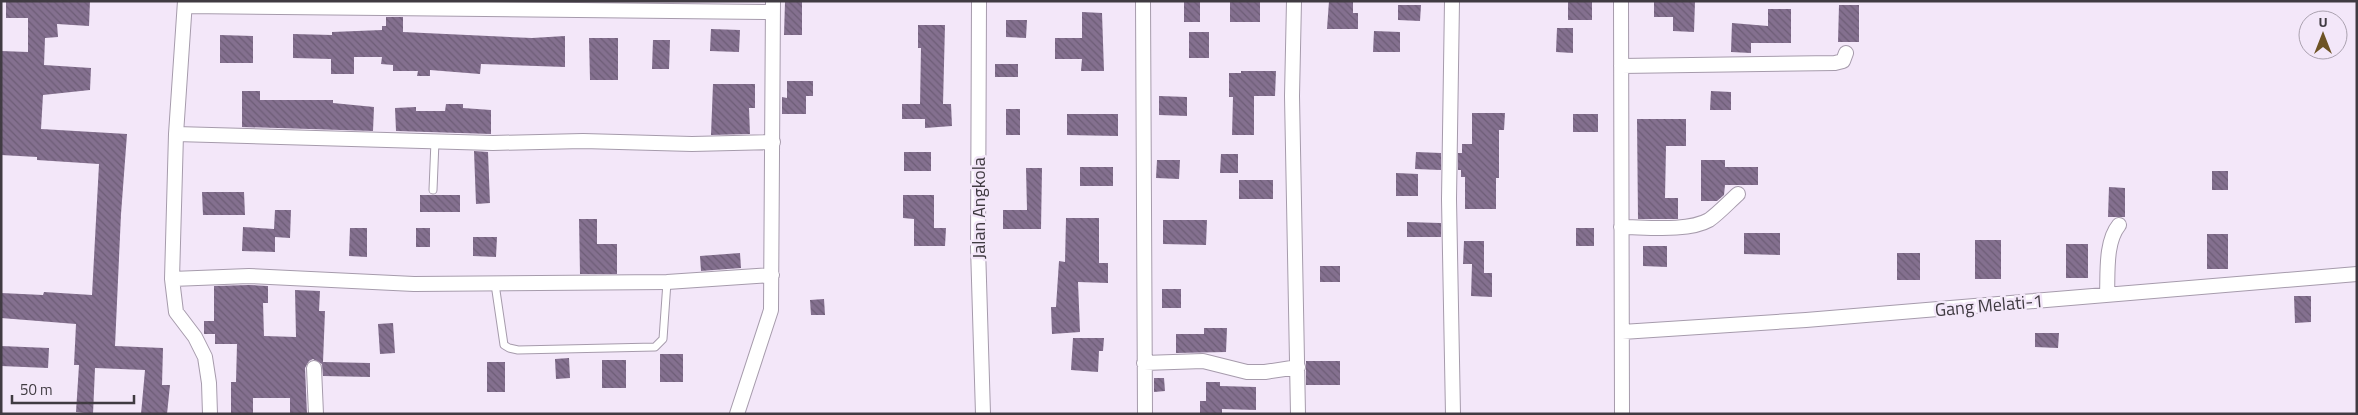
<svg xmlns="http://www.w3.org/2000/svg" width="2358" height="415" font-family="'Titillium Web',sans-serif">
  <defs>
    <pattern id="building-back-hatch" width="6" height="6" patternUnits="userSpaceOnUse" patternTransform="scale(1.25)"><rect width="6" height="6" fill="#84708f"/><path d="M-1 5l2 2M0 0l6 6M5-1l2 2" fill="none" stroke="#6d5d76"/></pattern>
  </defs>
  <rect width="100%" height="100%" fill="#f3e7f9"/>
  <!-- building -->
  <path fill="url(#building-back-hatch)" d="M6,1h84l-1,25 -32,-2 1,13 -13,1 -1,27 47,3 -1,22 -47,5 -2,34 86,5 -6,80 -6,132 48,2 -1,37h8l-3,29h-26l4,-44 -50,-2 -2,46 -17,-2 3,-47h-5l2,-41 -75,-6v-25l42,2 1,-3 48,3 7,-131 -62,-4v-3l-36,-2v-104l27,1v-34h-22z
    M1184,1h16v21h-16z
    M1230,1h30v21h-30z
    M1329,1h24v12h5v16h-31z
    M1568,1h24v19h-24z
    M1654,1l41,1 -1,30 -21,-1v-14h-19z
    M785,2h17v33h-18z
    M1398,5h23l-1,16 -22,-1z
    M1839,5h20v37h-21z
    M1768,9h23v34h-40v10l-20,-1 1,-29 36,3z
    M1082,12l20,1 2,58h-23l1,-12h-27v-21h27z
    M386,17h17v15l129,6 33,-2v31l-84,-3 -1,10 -50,-4v6h-13l1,-5h-25v-6l-12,-1 1,-7h-28v17h-23v-15l-38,-1v-24l39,1v-3l50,-2v-4h4z
    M1006,20h21l-1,18 -20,-1z
    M918,25h27l-2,79h8l1,22 -27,2v-9h-23v-15h18l1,-56h-3z
    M1557,28h16v25l-17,-1z
    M711,29l29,1 -1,22 -29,-1z
    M1374,31l26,1v20h-27z
    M1189,32h20v26h-20z
    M220,35l33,1v27h-33z
    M589,38h29v42h-28z
    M653,40h17l-1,29h-17z
    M995,64h23v13h-23z
    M1241,71h35l-1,25h-21v39h-22l1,-38h-4v-24h12z
    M787,81h26v15h-7v18h-24v-17l5,1z
    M713,84h42v24h-6l1,26 -39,1z
    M242,91h18v9h73v3l41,4 -1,24 -131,-4z
    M1711,91l20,1v18h-21z
    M1159,96l28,1v19l-28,-1z
    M446,104h17v4l28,2v24l-95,-3 -1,-23 21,-1v4h29z
    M1006,109h14v26h-14z
    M1472,113h33l-1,17h-5v48h-3v31h-31v-32h-4v-7h-3v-17h4v-9h10z
    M1067,114h51v22l-51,-1z
    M1573,114h25v18h-25z
    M1637,119h49v27h-20l-1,52h13v21h-40z
    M474,151l14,1 2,51 -14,1z
    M904,152h27v19h-27z
    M1416,152l25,1v17l-26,-1z
    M1221,154h17v19h-18z
    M1157,160h23l-1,19 -23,-1z
    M1701,160h24v7h33v18h-33l-1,10 -7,6h-16z
    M1080,167h33v19h-33z
    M1026,168h16l-1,61h-38v-19h24z
    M2212,171h16v19h-16z
    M1396,173l22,1v22h-22z
    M1239,180h34v19h-34z
    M2109,187l16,1v29h-17z
    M202,192h42l1,23h-42z
    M420,195h40v17h-40z
    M903,195h31v33h12l-1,18h-31v-27l-11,-1z
    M275,210h16l-1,28 -15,-1v15l-33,-1 1,-24 31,2z
    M1066,218h33v45h9v20l-30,-1 2,50 -28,2 -1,-27h5l3,-46 6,1z
    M579,219h18v25h20v30h-37z
    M1163,220h44l-1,25 -43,-1z
    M1407,222l34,1v14h-34z
    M350,228h17v29l-18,-1z
    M416,228h14v19h-14z
    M1576,228h18v18h-18z
    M1744,233h36v22l-36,-1z
    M2207,234h21v35h-21z
    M473,237h24l-1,20 -23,-1z
    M1975,240h26v39h-26z
    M1464,241h20v32h8v24l-21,-1 1,-32h-9z
    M2066,244h22v34h-22z
    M1643,246h24v21l-24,-1z
    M740,253l1,15 -40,3 -1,-15z
    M1897,253h23v27h-23z
    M1320,266h20v16h-20z
    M249,285l19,1v17h-5l1,33 32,1 -1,-47 25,1 -1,20h6l-2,51 47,1v14l-47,-1 -1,-12 -9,-5 -4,2 -4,7 2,46h-17v-16h-37v16h-22v-32h5l1,-38h-22v-10h-11v-13h10v-35z
    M1162,289h19v19h-19z
    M2294,296h17v26l-16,1z
    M824,299l1,16h-14l-1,-15z
    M393,323l2,30 -15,1 -2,-30z
    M1204,328h23l-1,24 -50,1v-19h28z
    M2035,333h24l-1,15 -23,-1z
    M1073,338h31l-1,13h-4l-1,21 -27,-2z
    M1,346l48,2 -1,20 -47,-2z
    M660,354h23v28h-23z
    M569,358l1,20 -14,1 -1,-20z
    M602,360h24v28h-24z
    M1306,361h34v24h-34z
    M487,362h18v30h-18z
    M1154,378h10l1,13 -11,1z
    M1206,382h14v4l36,1v23l-34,-1v5h-22v-13h6z"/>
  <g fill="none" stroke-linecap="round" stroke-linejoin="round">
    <defs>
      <path id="service" d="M433,190l2,-49
        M495,284l9,61 5,3 9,2 137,-3 8,-8 4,-57"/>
      <path id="minor" d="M185,1l-9,133 -4,145 4,33 19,25 10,20 4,26 1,31
        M979,1l-1,246 5,167
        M1143,1l2,413
        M1294,1l-2,95 6,318
        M1452,1l-3,198 4,215
        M1621,1l1,413
        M185,6l588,6
        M1621,66l214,-3 8,-2 3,-8
        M176,134l317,9 90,-2 109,3 81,-2
        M1621,227c24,0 67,5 88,-7 10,-7 20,-18 29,-26
        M172,279l77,-3 165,8 253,-2 105,-7
        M2107,295c1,-21 -2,-53 12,-70
        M1622,332l184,-12 551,-46
        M1144,363l59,-2 44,11h18l33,-5
        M314,368l2,46
        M737,414l34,-104 2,-309"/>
    </defs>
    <!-- service casing -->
    <use href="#service" stroke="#a69bac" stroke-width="9"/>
    <!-- minor casing -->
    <use href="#minor" stroke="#a69bac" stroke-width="16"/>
    <!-- service -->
    <use href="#service" stroke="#fff" stroke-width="7"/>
    <!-- minor -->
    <use href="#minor" stroke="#fff" stroke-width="14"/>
  </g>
  <g text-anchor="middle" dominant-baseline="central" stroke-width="5" stroke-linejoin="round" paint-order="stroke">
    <!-- street labels -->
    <g font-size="18" fill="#403b42" stroke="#f3e7f9">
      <text transform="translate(978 208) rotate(-90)">Jalan Angkola</text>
      <text transform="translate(1989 305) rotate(-5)">Gang Melati-1</text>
    </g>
  </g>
  <!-- border -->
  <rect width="2358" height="415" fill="none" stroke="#403b42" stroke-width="5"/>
  <!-- north arrow -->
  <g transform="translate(2323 35)"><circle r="24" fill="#f3e7f9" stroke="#aba2b0"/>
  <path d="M0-4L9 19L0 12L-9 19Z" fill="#6e5325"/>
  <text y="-8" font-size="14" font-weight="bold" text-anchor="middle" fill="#403b42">U</text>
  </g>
  <!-- scale -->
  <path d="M12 395v8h122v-8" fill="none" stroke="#403b42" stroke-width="2.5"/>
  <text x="20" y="395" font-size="15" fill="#403b42" stroke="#f3e7f9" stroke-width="4" paint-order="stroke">50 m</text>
</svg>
